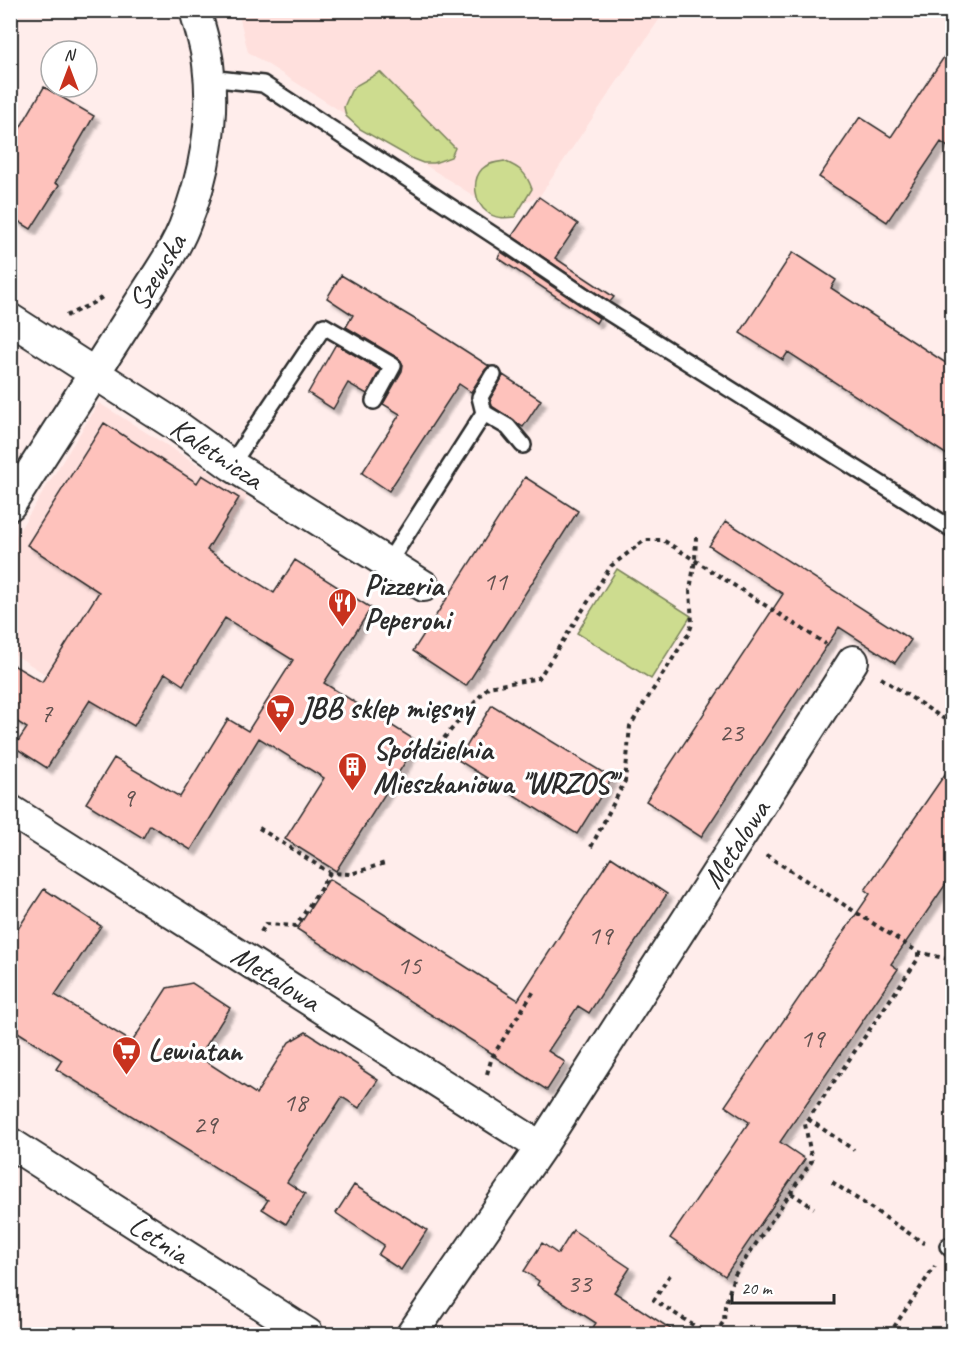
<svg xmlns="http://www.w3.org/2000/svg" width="963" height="1345" font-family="Caveat,sans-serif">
  <defs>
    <filter id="shadow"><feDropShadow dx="5.5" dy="5.5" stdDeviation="1.5" flood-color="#0004"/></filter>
  </defs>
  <rect width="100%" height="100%" fill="#ffedeb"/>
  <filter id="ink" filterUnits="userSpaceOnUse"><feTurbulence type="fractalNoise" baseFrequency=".0167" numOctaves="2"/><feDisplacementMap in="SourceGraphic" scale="12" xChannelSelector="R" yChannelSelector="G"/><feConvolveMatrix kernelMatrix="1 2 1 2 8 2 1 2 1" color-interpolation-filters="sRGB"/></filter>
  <g filter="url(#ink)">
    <!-- built -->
    <path fill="#ffe0dd" d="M238,11h427l-126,186 -32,13 -19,-5 -240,-153z
      M99,403l149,93 -141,219 -96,-63 -1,-107z"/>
    <!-- green -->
    <path fill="#cddc8f" stroke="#7c845d" stroke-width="1.5" d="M380,72l75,76 -4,9 -17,6h-11l-10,-4 -53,-30 -14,-13 -2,-9 7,-16 6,-6z
      M504,161c16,7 22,11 28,28l-17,28c-10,1 -20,2 -28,-5 -12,-9 -16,-31 -5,-43 6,-6 15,-7 22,-8z
      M617,569l74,47 -40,63 -74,-46z"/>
    <!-- building -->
    <path fill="#fec2bc" stroke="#2b2b2b" stroke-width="1.5" filter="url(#shadow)" d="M952,45v105l-11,-8 -54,80 -68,-45 41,-60 31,20z
      M44,87l50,29 -39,67 4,2 -28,44 -21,-13v-71z
      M539,197l39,27 -23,34 59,39 -4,5 -98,-66z
      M501,252l98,66 -3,5 -98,-65z
      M793,252l43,28 -5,8 121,79v91l-164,-106 -5,8 -43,-27z
      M341,275l92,55 56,36 -4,4 -14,22 -12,-8 -70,107 -27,-18 38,-59 -17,-10 19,-33 1,-6 -2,-4 -3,-3 -52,-31 7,-12 -26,-17z
      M336,344l44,26 -13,24 -19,-11 -15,26 -25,-16z
      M503,375l38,25 -18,27 -31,-21 -2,-7 11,-19z
      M104,423l93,60 5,-8 37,23 -32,52 67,43 21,-33 76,48 -47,75 94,59 -82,129 -51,-32 39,-61 -65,-40 -68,112 -41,-25 -7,13 -57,-35 28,-45 66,39 48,-78 20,12 45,-71 -68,-42 -42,67 -18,-12 -31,53 -44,-26 -43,68 -33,-21 13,-19 -17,-11v-54l32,19 57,-90 -72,-47z
      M525,477l53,34 -112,175 -53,-35z
      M726,521l185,119 -16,23 -56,-36 -138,210 -55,-36 137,-207 -74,-48z
      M492,705l120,73 -35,56 -119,-74z
      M952,764v111l-61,89 7,5 -118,173 25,17 -80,117 -55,-38 79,-116 -24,-16 145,-212 -5,-4z
      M611,857l56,37 -78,119 -11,-7 -30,45 17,11 -18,28 -52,-33 1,-1 -199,-127 32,-50 189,121z
      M44,889l57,37 -46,69 77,47 35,-54 25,-5 38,25 -31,49 57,37 33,-52 17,-10 56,36 -1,1 17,11 -19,28 -17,-11 -55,85 18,12 -19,30 -24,-15 6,-9 -212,-131 6,-9 -52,-33v-86z
      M354,1185l73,45 -26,40 -23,-15 6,-10 -48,-32z
      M573,1230l57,38 -16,24 66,43h-92l8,-12 -59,-38 2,-4 -15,-10 18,-28 16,11z"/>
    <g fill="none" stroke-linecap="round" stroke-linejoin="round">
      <defs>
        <path id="lane" d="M209,78l54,6 244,160 98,66 347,219
          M484,413l24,14 15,18
          M231,465l93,-139 69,40 -19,35
          M388,563l96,-150 -4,-16 13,-22
          M948,1246l4,4"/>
        <path id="street" d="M10,319l167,107 54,39 193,121
          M10,505l150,-234c9,-14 18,-29 24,-44 21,-51 31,-109 24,-163 -2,-18 -8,-36 -13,-54
          M10,810l531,337 -129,187
          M10,1143l298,191
          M541,1147l312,-486"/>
      </defs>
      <!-- lane casing -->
      <use href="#lane" stroke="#2b2b2b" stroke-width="20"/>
      <!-- street casing -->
      <use href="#street" stroke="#2b2b2b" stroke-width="34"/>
      <!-- path -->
      <path stroke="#2b2b2b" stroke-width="4" stroke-dasharray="4.5 4.5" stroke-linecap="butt" d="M66,316l29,-14 9,-6
        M881,678l71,46
        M438,745l50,-58 51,-9 72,-112 34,-26h18l163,104
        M259,828l71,45 21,1 34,-11
        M591,847l34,-66 5,-55 59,-93 3,-9 -2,-34 5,-30 1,-23
        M766,855l152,97 34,8
        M261,932l5,-8 30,2 34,-53
        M487,1074l5,-17 42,-66
        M808,1119l46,31
        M832,1182l90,60 3,1
        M791,1193l23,15
        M670,1275l-16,25 53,34
        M715,1334l9,-13 1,-15 9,-30 78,-115 -7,-37 113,-165v-7
        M888,1334l6,-7 41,-61"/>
      <!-- lane -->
      <use href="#lane" stroke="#fff" stroke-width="15"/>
      <!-- street -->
      <use href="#street" stroke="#fff" stroke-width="30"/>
    </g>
  </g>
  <!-- icons -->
  <defs>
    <symbol id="restaurant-pin" viewBox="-11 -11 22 30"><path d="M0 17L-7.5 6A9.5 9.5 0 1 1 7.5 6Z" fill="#c8321e" stroke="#fff"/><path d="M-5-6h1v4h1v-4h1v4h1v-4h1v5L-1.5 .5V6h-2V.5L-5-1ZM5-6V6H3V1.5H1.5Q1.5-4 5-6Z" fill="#fff"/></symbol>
    <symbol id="supermarket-pin" viewBox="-11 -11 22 30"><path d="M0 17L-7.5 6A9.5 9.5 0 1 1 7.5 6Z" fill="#c8321e" stroke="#fff"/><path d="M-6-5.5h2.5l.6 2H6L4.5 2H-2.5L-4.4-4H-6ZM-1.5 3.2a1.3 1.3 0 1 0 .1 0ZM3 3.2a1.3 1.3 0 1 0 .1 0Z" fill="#fff"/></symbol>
    <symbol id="building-pin" viewBox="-11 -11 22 30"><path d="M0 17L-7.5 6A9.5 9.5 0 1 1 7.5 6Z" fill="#c8321e" stroke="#fff"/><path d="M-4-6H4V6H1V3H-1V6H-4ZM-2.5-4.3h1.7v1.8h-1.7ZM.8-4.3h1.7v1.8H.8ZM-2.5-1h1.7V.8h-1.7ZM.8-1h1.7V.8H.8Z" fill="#fff"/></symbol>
  </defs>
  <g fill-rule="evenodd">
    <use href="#restaurant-pin" x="326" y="586" width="33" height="45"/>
    <use href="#supermarket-pin" x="264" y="692" width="33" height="45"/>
    <use href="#building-pin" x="336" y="750" width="33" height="45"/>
    <use href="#supermarket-pin" x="110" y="1034" width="33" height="45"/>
  </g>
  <g text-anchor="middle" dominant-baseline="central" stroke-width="6" stroke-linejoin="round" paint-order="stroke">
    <!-- number labels -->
    <g font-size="27" fill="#60514f">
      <text x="495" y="581">11</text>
      <text x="46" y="713">7</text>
      <text x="731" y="732">23</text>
      <text x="128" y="797">9</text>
      <text x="600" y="935">19</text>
      <text x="409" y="965">15</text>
      <text x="812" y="1038">19</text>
      <text x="295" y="1102">18</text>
      <text x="205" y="1124">29</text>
      <text x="579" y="1283">33</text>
    </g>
    <!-- street labels -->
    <g font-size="30" fill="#2b2b2b" stroke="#fff">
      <text transform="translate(157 272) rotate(-59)">Szewska</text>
      <text transform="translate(217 453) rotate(34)">Kaletnicza</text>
      <text transform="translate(736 844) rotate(-57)">Metalowa</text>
      <text transform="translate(276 978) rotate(32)">Metalowa</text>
      <text transform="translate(159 1239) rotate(33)">Letnia</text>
    </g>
    <!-- poi labels -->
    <g font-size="30" font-weight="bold" fill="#2b2b2b" stroke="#fff" text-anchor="start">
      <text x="364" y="585">Pizzeria<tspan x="364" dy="34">Peperoni</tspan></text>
      <text x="301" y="708">JBB sklep mięsny</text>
      <text x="373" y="749">Spółdzielnia<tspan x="373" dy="34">Mieszkaniowa "WRZOS"</tspan></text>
      <text x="148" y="1050">Lewiatan</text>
    </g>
  </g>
  <!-- margin -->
  <rect width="963" height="1345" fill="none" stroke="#fff" stroke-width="36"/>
  <rect x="18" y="18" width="927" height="1309" fill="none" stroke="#2b2b2b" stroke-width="2" filter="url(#ink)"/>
  <!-- north arrow -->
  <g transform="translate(69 69)"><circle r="28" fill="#ffffff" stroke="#aaaaaa" stroke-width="1.5"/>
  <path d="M0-4.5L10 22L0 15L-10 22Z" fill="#c8321e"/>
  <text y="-9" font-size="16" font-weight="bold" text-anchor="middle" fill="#2b2b2b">N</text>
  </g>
  <!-- scale -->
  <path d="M732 1294v9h102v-9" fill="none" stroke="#2b2b2b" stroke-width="3"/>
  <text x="741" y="1294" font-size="18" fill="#2b2b2b" stroke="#ffffff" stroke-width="4.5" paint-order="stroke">20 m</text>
</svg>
